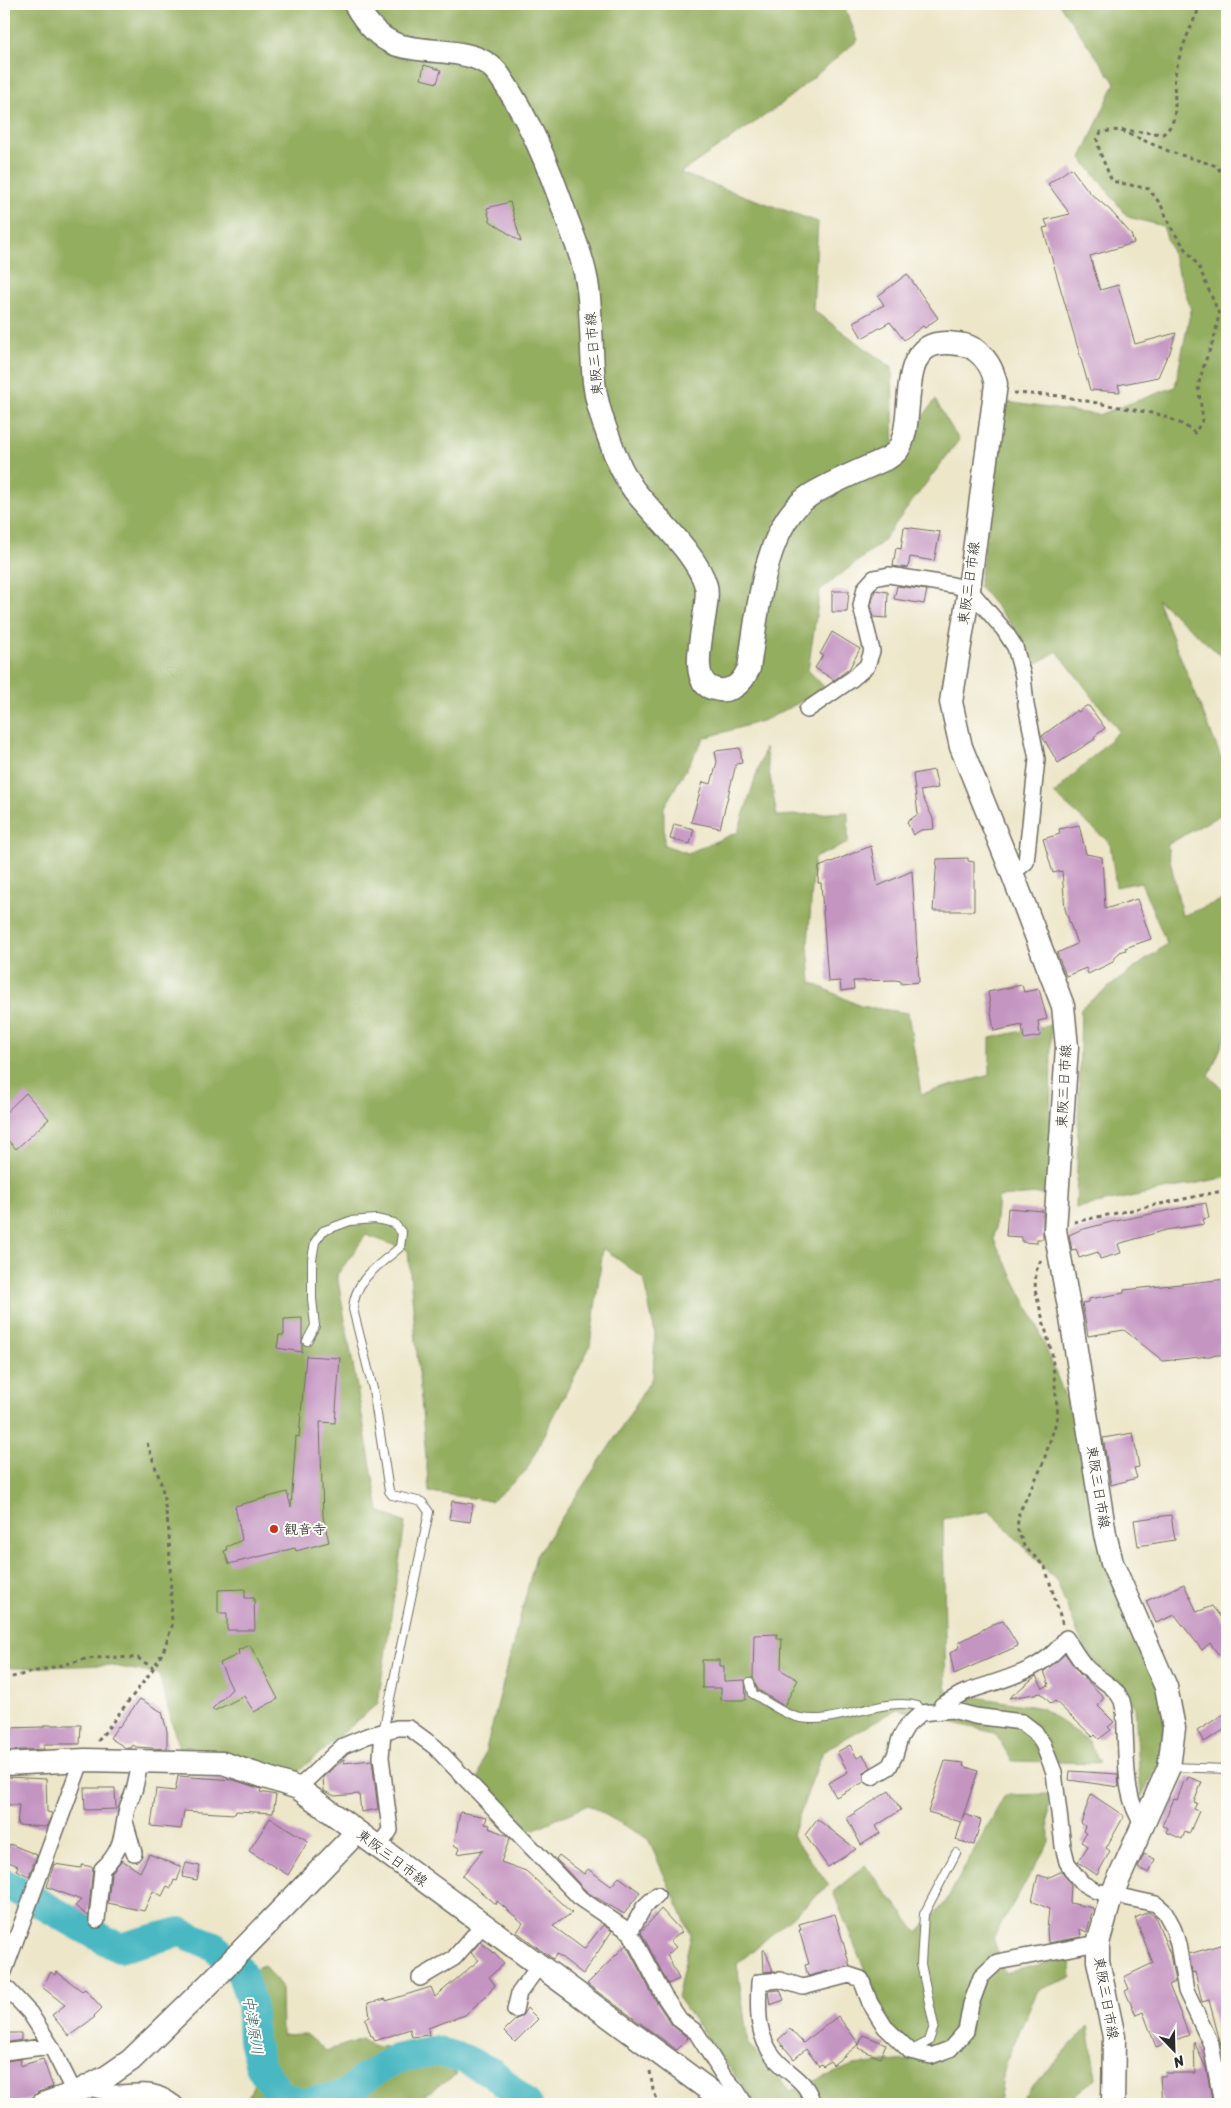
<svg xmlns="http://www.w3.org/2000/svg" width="1231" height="2108" font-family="Sriracha,'Klee One',sans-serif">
  <rect width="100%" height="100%" fill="#fdfcf7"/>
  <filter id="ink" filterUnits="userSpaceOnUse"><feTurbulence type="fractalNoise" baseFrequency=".02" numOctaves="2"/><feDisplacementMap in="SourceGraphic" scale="10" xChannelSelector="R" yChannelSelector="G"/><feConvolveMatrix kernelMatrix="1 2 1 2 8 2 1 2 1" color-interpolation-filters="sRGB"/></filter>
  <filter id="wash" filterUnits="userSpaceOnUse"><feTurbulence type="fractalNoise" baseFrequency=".0096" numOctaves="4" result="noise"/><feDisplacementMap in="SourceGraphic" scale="20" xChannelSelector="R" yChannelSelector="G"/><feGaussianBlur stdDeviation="1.12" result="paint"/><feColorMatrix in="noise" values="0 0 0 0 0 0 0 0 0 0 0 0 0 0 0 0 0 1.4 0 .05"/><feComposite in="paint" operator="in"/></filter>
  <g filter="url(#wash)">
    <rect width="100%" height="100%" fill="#ede6c9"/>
    <!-- forest -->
    <path fill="#94ae60" stroke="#606c46" d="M4,4h839l15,36 -79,66 -99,67 138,49 -5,88 79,58 2,89 41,-57 24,40 -79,104 -60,46 -12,80 18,19 -61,31 -61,18 -40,69v38l24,8 50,-21 27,-84 12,68 71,-4v31l-34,15 -6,88 3,36 49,24 48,7 13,81 69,-19v-37l61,-13 -1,168 -52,4 -4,43 42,83 42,107 87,283 -5,49 -19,35 -6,-90 -50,-57 -29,-70 -66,-69 -47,8 3,173 96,16 47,33 11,22 -88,-2 -17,-28 -98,-24 -74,42 -31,84 37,50 -92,79 11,80 43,47 62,-26 55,-5 -36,-72 -39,-96 32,-27 53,68 27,-30 60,-108 43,-1 1,48 -56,96 12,35 65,-16 2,20 -34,13 -33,73 -6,41h-243l-79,-107 14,-62 -43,-96 -60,-34 -58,26 -52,-51 58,-224 83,-124 34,-56 2,-43 -12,-55 -40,-30 -13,98 -64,125 -34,30 -63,-9 -21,-242 -42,-15 -29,40 42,236 26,12 -27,180 -86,74 -113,-28 -20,-75 -52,-9 -94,3 -9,-1z
      M1059,4h168v657l-70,-62 70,173v39l-60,34 15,71 45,-18v135l-18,43 18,17v84l-151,31 5,-200 86,-64 -26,-62 -25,5 -6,-44 -56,-49 65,-63 -62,-80 -29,18 -7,-33 -42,-50 27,-184 92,13 77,-28 16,-78 -28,-83 -35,-9 -47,-59 34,-75z
      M264,1965l17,21 1,49 24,-1 20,17 36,-12 10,7 15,1 -21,22 19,14 23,-20 25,-6 24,17 -46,30h-166l11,-25 10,-36 -17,-73z
      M1088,2026l8,52 -33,26h-46z"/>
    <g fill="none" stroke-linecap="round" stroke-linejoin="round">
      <!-- river -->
      <path stroke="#4ab8c2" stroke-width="30" d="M4,1883l115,65 61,-16 34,14 27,26 10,30 2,38 7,26 22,31 24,6 41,-9 20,-18 29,-17 39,-8 29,8 29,14 34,31"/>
    </g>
    <g id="blocks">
      <!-- building -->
      <path fill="#c595c2" d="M424,65l17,5 -4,13 -16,-4z
        M1071,168l19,25 20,17 21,24 3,9 -44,13 10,34 18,-5 17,59 41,-11 -7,22 -2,1 -9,21 -40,8 2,7 -30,-2 -47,-162 5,-1 -3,-7 25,-6 -22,-30z
        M510,202l11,40 -31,-21 -3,-13z
        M907,274l31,44 -13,10 -2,-2 -19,14 -14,-18 -28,16 -9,-16 31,-17 -6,-9z
        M904,527l36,5 -6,29 -24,-4 -2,11 -15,-2 3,-18 5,1z
        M897,586l30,4 -3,14 -30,-5z
        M875,590l13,2 -1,26 -14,-1 -2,-11z
        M832,591h17l-2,21h-15z
        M832,632l28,17 -11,20 -15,11 -19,-12 8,-13 -3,-1z
        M1086,706h3l16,22 -11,9 1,2 -37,24 -16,-27 35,-26 1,2z
        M740,748l2,15 -6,1 -16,64 -29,-6 12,-40 8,2 6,-22 -2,-11z
        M934,770l4,18 -18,3 13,28 1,10 -13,1 -8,5 -6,-13 11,-8 -5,-40z
        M674,824l20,5 -4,15 -20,-5z
        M1079,825l7,29 16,3 3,52 32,-10 14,40 -26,9 1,2 -6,2 -9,11 -23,11 -2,-6 -20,8 -9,-23 20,-9 -12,-35 -3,-38 -9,2 -10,-34 17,-5 -1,-5z
        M871,846l7,40 34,-15 7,111 -18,2v-3l-6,-1 -42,1 1,8 -13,2 -1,-10 -12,1 -7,-99h-3l1,-16z
        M968,858v3l6,1v49h-41l4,-52z
        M1022,985l2,7 15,-3 8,30 -9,2 2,15 -16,3 -2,-14 -28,6 -6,-39z
        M26,1093l23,26 -33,30 -12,-13v-22z
        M1206,1203l3,15 -6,1 1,5 -38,6 -48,14 3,9 -21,6 -2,-7 -19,6 -3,-9 -4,1 -3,-15 11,-5 31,-8z
        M1008,1208l35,3v28h-6v4l-15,-1v-5l-16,-1z
        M1227,1279v75l-64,7 -39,-31 -36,6 -6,-33 7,-1v-3l35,-6v-3z
        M302,1318v34l-25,-4 2,-13h5v-16z
        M306,1356l34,2 -5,65 -15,-1 3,95 6,25 -33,9 -1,-3 -66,16 -5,-13 3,-1 -1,-3 16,-7 -7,-34 52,-14 4,15 5,-71 3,1z
        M1133,1433l6,34 -5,1 3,10 -26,7 -8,-47z
        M452,1501l21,3 -3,18 -21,-3z
        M1171,1515l4,25 -37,6 -4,-26z
        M1184,1584l13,28 15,-6 15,20v23l-8,6 -9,-12 -8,7 -27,-35 -19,8 -10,-22z
        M245,1589v9h9l1,32h-28v-17h-9v-23z
        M1003,1621l15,25 -64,28 -4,-21 10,-6 -2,-4 35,-19z
        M777,1634v5h5l-1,31 17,10 -14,26 -26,-16 -5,-13 1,-42z
        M250,1645l28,54 -24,13 -10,-16 -30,15 -2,-2 20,-20 -12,-26 19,-9 -1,-4z
        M1065,1654l14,19 25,24 -6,9 16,16 -6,5 3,3 -12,9 -4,-4 -2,2 -38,-36 -4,3 -10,-11 -32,5 27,-22 7,12 6,-3 -5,-14z
        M702,1660h18v6h4v15l21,-1 1,20h-25v-12h-19z
        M140,1699l22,13 5,19v18l-31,-2 -3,-2 -2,3h-5l-16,-10 8,-12 1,1z
        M1227,1712v16l-23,14 -7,-11z
        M44,1725h37l-1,19h-36v5l-40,2v-23l40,-1z
        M850,1745l7,13 6,-3 8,12 -7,6v9l-28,15 -8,-14 20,-11 -11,-20z
        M344,1759v4l28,-3 6,49 -17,3 -2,-18 -24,2 -11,-5 -1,-14z
        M945,1761l19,2 -1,3 15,5 -17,51 -33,-10z
        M1070,1771l48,3 1,13 -50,-7z
        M178,1776l56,4 27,9 -1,3 16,3 -3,18 -37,-2 -1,3 -51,-3 -3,18 -30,-3 5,-37 19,2z
        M7,1777l39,2 1,33 5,1 -5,14 -30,-2 2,-20h-13z
        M1188,1777l14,5 -8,20 3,1 -3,6 5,2 -10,23 -4,-2 -3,7 -16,-7 2,-4 -6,-2 12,-27 3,1 7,-19 2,1z
        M84,1788h31l1,21 -31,1z
        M889,1791l12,19 -25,16 4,7 -19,12 -14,-27z
        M1091,1794l33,22 -18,32 4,3 -13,24 -19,-13 10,-16 -7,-4 5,-9 -3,-2 2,-5 -4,-3z
        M460,1812l27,5 -2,7 5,1 -1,3 17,7 4,3 -9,24 25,9 46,42 -19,13 31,23 19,-24 9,6 -29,43 -26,-20 -4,5 -36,-27 6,-9 -26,-22 -1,4 -34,-29 21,-26 -26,4 2,-6 -5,-3z
        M964,1814l17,6 -7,25 -18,-5z
        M270,1818l38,23 -20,34 -39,-24z
        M817,1819l39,30 -28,18 -23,-32z
        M10,1844l27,11 -8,21 -13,-6 2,-4 -14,-6z
        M149,1854l33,13 -5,14 -3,-1 -3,8 -4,-2 -5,10 -9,-5 -9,20 -36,-8 3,-30 11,-13 18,12z
        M1144,1854l11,5 -6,14 -11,-5z
        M559,1855l25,19 4,-5 23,17 8,-9 21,15 -16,22 -37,-22 -31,-33z
        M186,1863l14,3 -3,14 -15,-3z
        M54,1864l27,4 1,-3 11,2 -5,49 -13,-10 6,-6 -34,-13z
        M1062,1871l9,14 -1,18 23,5 -6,24 -7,-3 1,8 -33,6 -1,-14 2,-20 -17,-8 6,-26 10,3z
        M661,1909l21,23 -12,9 6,6 -9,8 12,24 -11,5 -27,-52z
        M1148,1912l7,4 15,38 5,28 -6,3 20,50 -33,12 -13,-35 -7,3 -11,-24 4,-2 -5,-12 29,-14 -18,-45z
        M835,1914l15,52 -42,10 -3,-11 4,-1 -10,-34h2l-2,-6z
        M480,1942l13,10 11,12 -15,13 6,8 -7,9 -23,21 -37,13 1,7 -17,2 -2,-8 -35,12 -2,-5h-2l-6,-17 5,-2 -2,-14 18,-4v2l45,-14 4,10 44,-37 -8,-7z
        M1227,1943v109l-4,1 -14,-53 -7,2 -7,-30 -3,1 -3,-19z
        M626,1945l30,56 16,24 16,13 -11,12 -90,-66z
        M763,1950h2l8,21 -9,1z
        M51,1972l4,3 2,-3 25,19 3,-2 17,19 -8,8 1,1 -26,19 -17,-21 13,-10 -23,-18z
        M780,1990l4,10 -14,5 -2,-14z
        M527,2008l11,11 -23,23 -11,-11 12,-12 5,-2z
        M838,2016l21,28 -26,21 -3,-4 -7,5 -2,-2 -2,2 -13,-17 -12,10 -16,-19 12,-11 13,14z
        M4,2033h17v7l-17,3z
        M863,2035l23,9 -6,14 -22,-10z
        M1194,2042l12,26 7,36h-51l-2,-28h6l-1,-3h30z
        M21,2059l-1,7 23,-7 10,28 -15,5 -6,6 -20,6h-8v-43z"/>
    </g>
  </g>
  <g filter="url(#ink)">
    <use href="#blocks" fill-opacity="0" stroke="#6f6c62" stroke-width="1"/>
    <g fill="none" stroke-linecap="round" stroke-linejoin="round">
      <defs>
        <path id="lane" d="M307,1341l8,-15 -3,-27v-40l3,-17 8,-11 27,-10 26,-2 18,4 8,10 -2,14c-21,19 -45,31 -47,62l20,80 16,102 3,4 30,7 7,10 -46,220
          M750,1682l3,12c15,8 31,21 48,24 36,7 82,-22 117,-12l3,7
          M1171,1767l56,2
          M912,2050l17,-9 5,-15 -13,-62 3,-50 32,-61"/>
        <path id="street" d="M807,710l45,-31 15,-13 5,-15 -11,-45 4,-18 9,-10 15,-3 63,10 17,4 35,41 11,17 8,29 3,29 11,54 -11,103 -6,5 -9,3
          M943,1711l-1,-6c8,-4 16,-10 24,-13 36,-13 78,-20 100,-54 6,9 12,20 20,29 11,12 29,18 36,34 3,10 3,20 3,31 2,32 -1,65 18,93
          M872,1777l17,-10 6,-12 5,-17 7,-12 14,-13 31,-3 23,6 47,6 13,10 8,12 11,28 9,74 4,16 6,10 9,11 14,8 60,13 9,8 8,15 5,17 8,47 25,53 11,60
          M298,1788l45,-42 24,-10 30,-8h12l26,19 146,152 49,33 34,64 16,24 16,12 27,43 14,16 5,8 -2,5
          M126,1825l8,28
          M378,1848l12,-18 -9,-73 2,-25
          M97,1920l5,-51c19,-17 20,-32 24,-56 1,-9 7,-17 9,-26 2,-9 4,-18 5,-27
          M630,1932l14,-25 13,-12
          M4,1972l76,-207 5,-5
          M420,1978l34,-20 29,-33
          M4,1985l26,28 21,33 29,58
          M515,2010l4,-17 20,-27
          M4,2052l47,-6
          M86,2087c8,2 18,5 27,6 27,1 37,-8 62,11
          M813,2104c-7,-26 -24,-28 -39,-47 -18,-22 -16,-49 -15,-75l21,-2 23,7 46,-12 12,4 9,24 15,24 25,24 21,5 19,-7 16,-18 5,-27 10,-27 16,-15 101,-19"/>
        <path id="secondary" d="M355,4c9,16 22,33 40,40 32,12 82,0 104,31 30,43 50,92 67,141 9,24 19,48 22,73 4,31 3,62 6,93 2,19 8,38 15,56 6,18 14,37 25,52 21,27 63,64 72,96 6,23 -25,97 9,103 5,2 12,1 17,-1 9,-4 13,-12 17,-20 8,-50 14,-142 60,-172 24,-15 53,-26 79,-38 3,-2 7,-5 9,-7 22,-29 -5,-110 51,-108 10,1 18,1 26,6 13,9 19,20 22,35l-27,205 -18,113 10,45 50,123 52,136 4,41 -12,183 16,88 34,216 7,29 54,124 8,41 -5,39 -57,127 -14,49v18l16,76 -1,67
          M4,1764l81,-4 138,3 75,25 430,316
          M43,2104l32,-11 33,-17 23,-16 80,-78 146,-150"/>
      </defs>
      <!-- lane casing -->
      <use href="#lane" stroke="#6f6c62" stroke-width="10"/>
      <!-- street casing -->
      <use href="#street" stroke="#6f6c62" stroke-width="18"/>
      <!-- secondary casing -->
      <use href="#secondary" stroke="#6f6c62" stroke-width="25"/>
      <!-- path -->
      <path stroke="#6f6c62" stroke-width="3" stroke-dasharray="4 4" stroke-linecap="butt" d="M1122,130l41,4c19,-14 9,-37 12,-58 4,-25 16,-49 26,-72
        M1014,393l46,3 102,19 22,10 11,8 8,-14 -5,-33 7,-24 9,-23 5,-25 -20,-47 -26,-36 -12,-26 -12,-16 -37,-8 -12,-28 -3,-14 4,-7 18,-2 52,22 46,14 10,17
        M1074,1222l153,-32
        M1041,1260l-5,11 -1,19 17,64 6,62 -16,50 -23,47 -2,15 7,18 21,21 18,58
        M4,1679l82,-20 22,-2 30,1 15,10
        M98,1741l53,-69 12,-20 9,-26 -3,-94 -7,-46 -16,-46
        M650,2071l3,19 6,14"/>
      <!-- lane -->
      <use href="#lane" stroke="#fff" stroke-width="8"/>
      <!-- street -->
      <use href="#street" stroke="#fff" stroke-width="15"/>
      <!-- secondary -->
      <use href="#secondary" stroke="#fff" stroke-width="22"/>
    </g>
  </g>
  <!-- markers -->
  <circle fill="#c8321e" stroke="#fdfcf7" stroke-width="2" cx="274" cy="1529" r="5"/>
  <g text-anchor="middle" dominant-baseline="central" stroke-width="4" stroke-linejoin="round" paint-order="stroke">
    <!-- street labels -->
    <g font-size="14" fill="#2b2b2b" stroke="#fdfcf7">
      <text transform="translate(594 354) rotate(-95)">東阪三日市線</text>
      <text transform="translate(969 583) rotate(-82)">東阪三日市線</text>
      <text transform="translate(1064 1086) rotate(-87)">東阪三日市線</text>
      <text transform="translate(1098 1487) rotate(81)">東阪三日市線</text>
      <text transform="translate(392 1858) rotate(37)">東阪三日市線</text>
      <text transform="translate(1106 1998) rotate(80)">東阪三日市線</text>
    </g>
    <!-- poi labels -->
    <g font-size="14" fill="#2b2b2b" stroke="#fdfcf7" text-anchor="start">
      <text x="284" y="1529">観音寺</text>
    </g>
    <!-- water labels -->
    <g font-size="15" font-style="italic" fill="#376367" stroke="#fdfcf7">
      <text transform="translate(253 2025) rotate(81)">中津原川</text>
    </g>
  </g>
  <!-- margin -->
  <rect width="1231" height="2108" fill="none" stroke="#fdfcf7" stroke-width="20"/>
  <!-- north arrow -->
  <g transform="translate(1174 2050) rotate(157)" stroke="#fdfcf7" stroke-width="4" paint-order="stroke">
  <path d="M0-4L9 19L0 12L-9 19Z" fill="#2b2b2b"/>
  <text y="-8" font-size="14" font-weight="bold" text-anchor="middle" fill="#2b2b2b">N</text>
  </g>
</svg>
